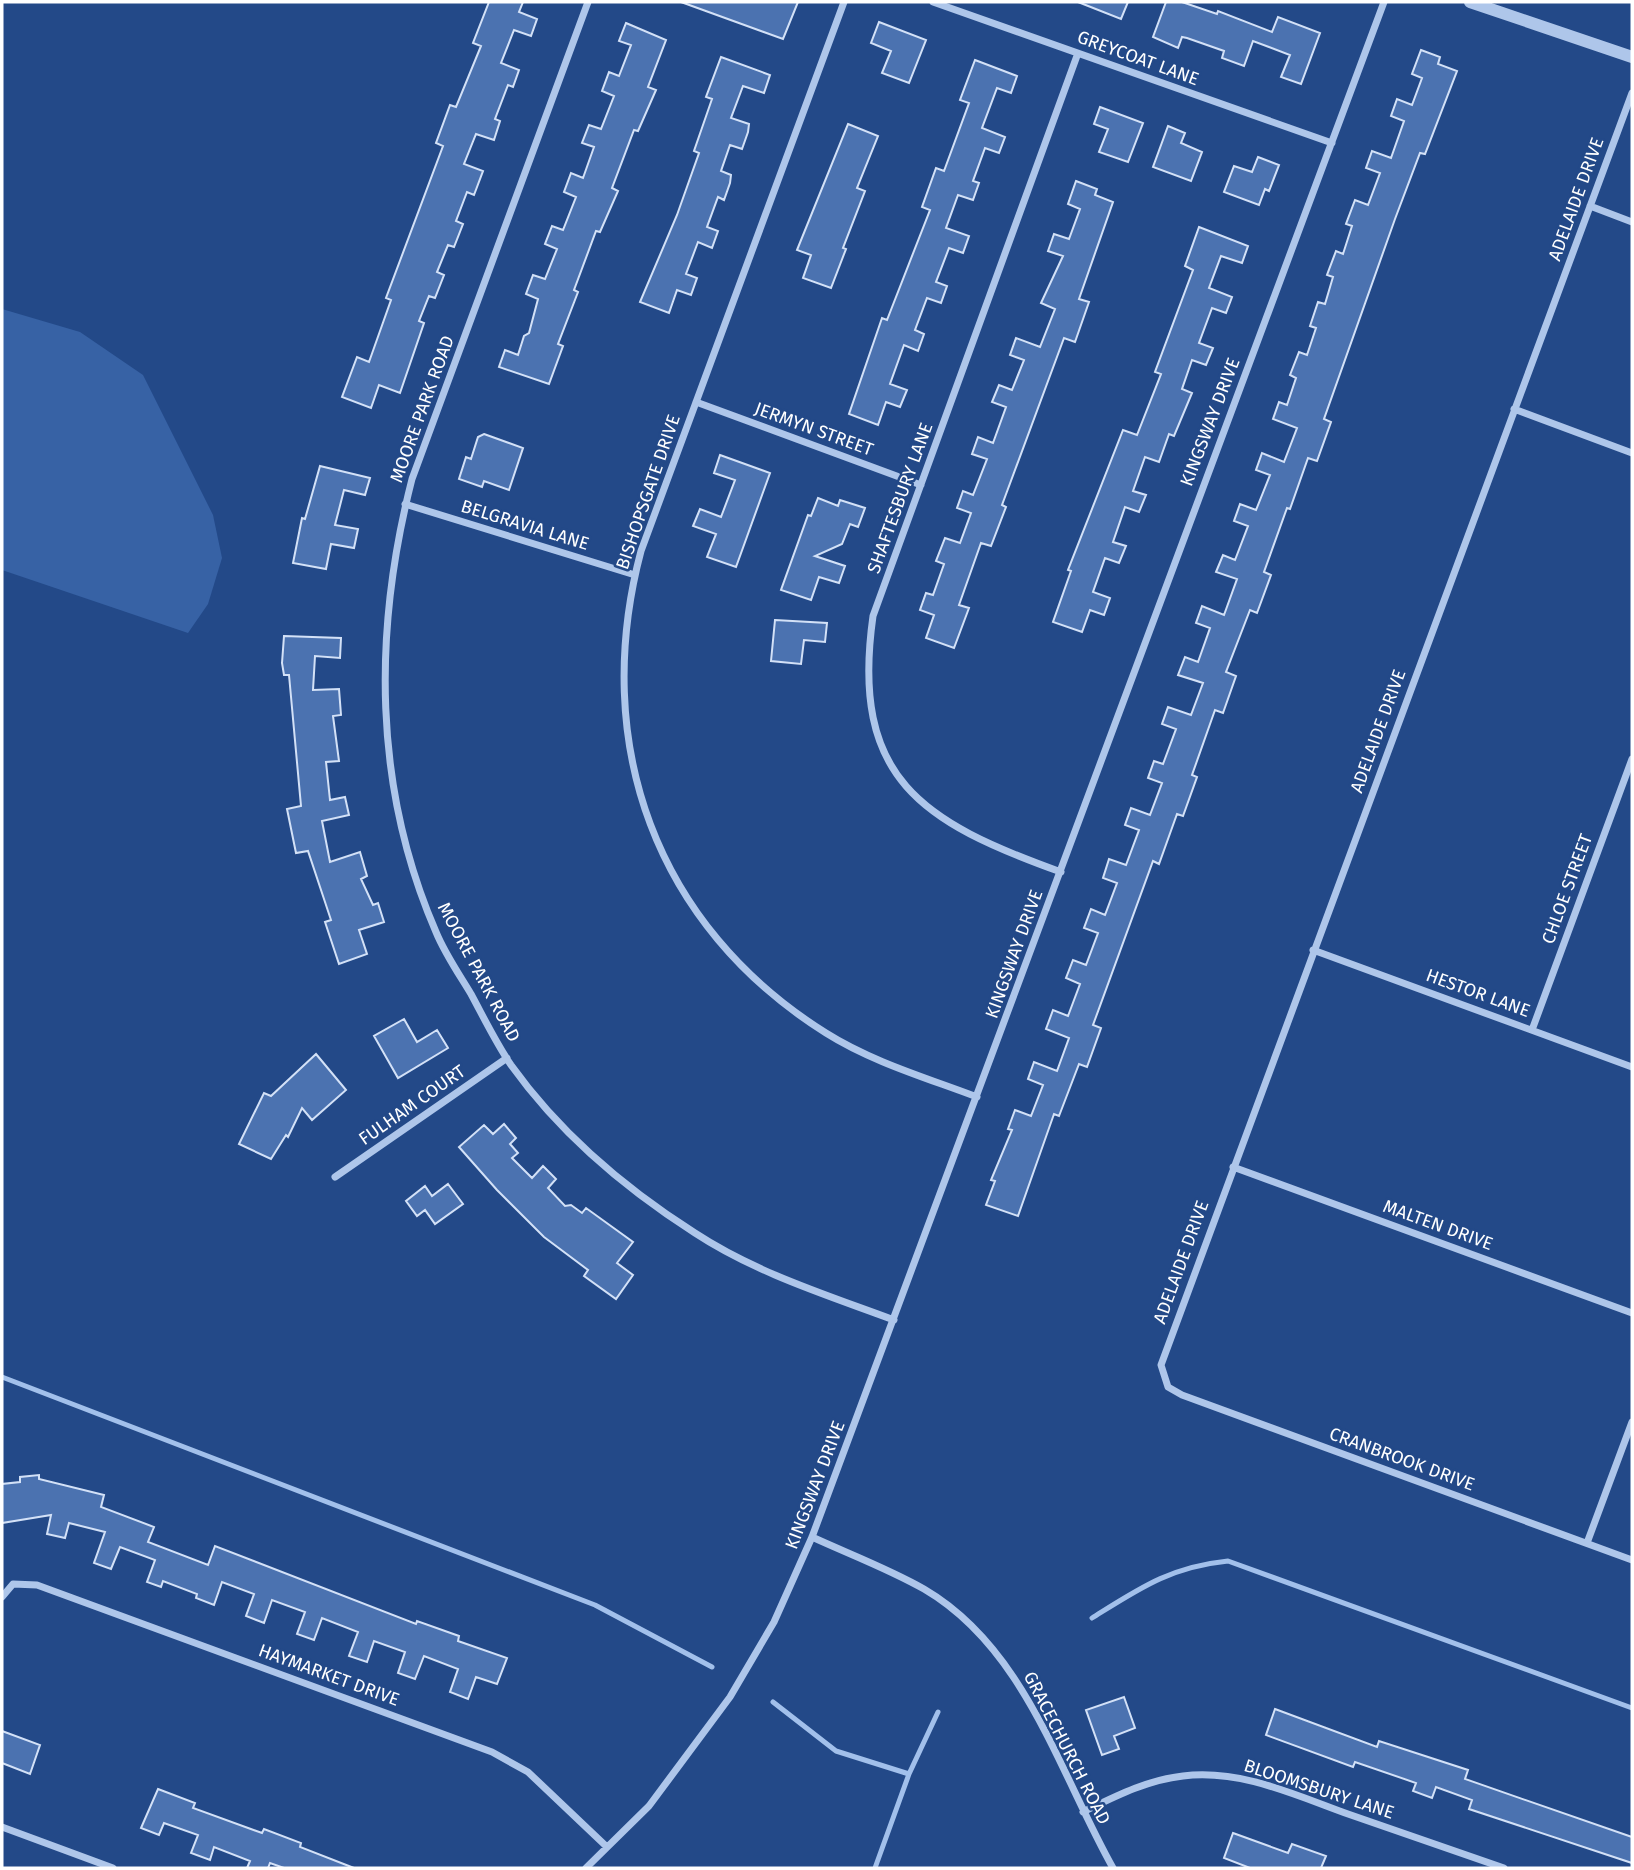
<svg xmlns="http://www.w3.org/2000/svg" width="1634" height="1870" font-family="'Fira Sans',sans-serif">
  <rect width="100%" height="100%" fill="#234988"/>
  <!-- green -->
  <path fill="#3762a5" d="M2,309l78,23 63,43 70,140 9,43 -14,46 -20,29 -186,-63z"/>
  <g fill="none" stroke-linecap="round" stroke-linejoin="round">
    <!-- stream -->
    <path stroke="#a2c0eb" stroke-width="5" d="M2,1377l593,228 117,62
      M1092,1618c48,-30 78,-51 136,-57l404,147
      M773,1702l63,49 73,23
      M875,1868l34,-94 29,-62"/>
  </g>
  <!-- building -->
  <path fill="#4b72b0" stroke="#d3e1f7" stroke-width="2" d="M489,2h34l-4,10 18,7 -6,17 -17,-6 -13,33 18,7 -6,17 -5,-2 -13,34 5,2 -6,19 -18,-6 -12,30 19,7 -9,24 -7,-3 -11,29 7,3 -9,23 -6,-2 -11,27 7,3 -9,23 -6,-2 -10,25 5,2 -24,70 -21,-8 -8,23 -29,-11 15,-40 12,5 22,-62 -5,-2 57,-152 -7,-3 14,-38 6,2 25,-61 -8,-3z
    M681,2h117l-15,37z
    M1078,2h50l-7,17z
    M1166,2h16l35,12 1,-3 54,21 6,-15 42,16 -19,51 -20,-7 9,-22 -37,-14 -9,25 -22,-8 2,-7 -37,-13 -5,-1 -4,11 -25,-11z
    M879,22l47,18 -17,43 -27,-10 9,-22 -20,-8z
    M626,23l40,17 -18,47 8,3 -18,41 -4,-1 -22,58 6,3 -18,41 -4,-1 -22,59 4,2 -20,52 5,2 -14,38 -50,-17 6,-17 13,5 6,-19 5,-3 9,-34 -12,-5 7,-19 12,4 12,-30 -12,-5 7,-18 11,4 13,-33 -12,-5 7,-19 12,5 11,-31 -12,-4 7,-18 12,4 13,-33 -12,-5 7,-19 10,4 12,-31 -12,-4z
    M1421,50l19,7 -2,7 19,7 -32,83 -5,-1 -25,66 -71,200 7,3 -14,39 -9,-3 -18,51 -3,-1 -23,64 7,3 -14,38 -7,-3 -24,62 10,4 -13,37 -8,-3 -23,65 5,2 -14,39 -6,-2 -18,50 -6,-3 -60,164 8,3 -14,39 -8,-3 -20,52 -5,-2 -36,102 -32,-11 9,-24 -4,-1 21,-50 -4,-1 7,-19 16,6 12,-31 -15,-6 6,-17 23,9 12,-33 -23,-9 7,-19 15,6 12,-32 -14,-6 7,-18 13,5 12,-32 -14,-5 7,-19 14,6 12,-32 -14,-5 6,-19 17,6 13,-35 -14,-5 6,-17 19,7 12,-32 -14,-5 6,-17 9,3 13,-35 -14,-5 6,-17 23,8 12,-32 -25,-8 7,-18 13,5 12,-34 -14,-5 6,-17 22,9 13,-36 -21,-7 7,-17 12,5 13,-34 -14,-5 6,-17 16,6 14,-35 -14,-5 6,-17 22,9 13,-34 -24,-9 6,-17 8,3 9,-27 -6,-3 9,-23 8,3 9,-27 -6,-2 8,-24 7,2 8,-27 -6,-2 9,-24 7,3 9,-28 -6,-2 9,-24 13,5 12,-32 -14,-5 6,-17 19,7 13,-37 -13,-5 6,-17 15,6 10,-27 -10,-4z
    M721,57l49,18 -6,18 -21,-7 -12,32 18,6 -1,8 -6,17 -12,-4 -9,26 10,4 -1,8 -6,17 -6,-3 -11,30 11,4 -6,17 -14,-6 -12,32 11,4 -6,17 -14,-5 -8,23 -29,-11 37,-87 22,-62 -5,-2 18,-52 -6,-2z
    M975,60l42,16 -6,17 -14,-5 -15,40 23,9 -6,16 -14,-5 -12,33 6,2 -6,17 -15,-5 -12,33 23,8 -6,17 -14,-5 -13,34 11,4 -6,17 -14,-5 -12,32 9,4 -6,17 -14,-6 -14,39 17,6 -7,17 -14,-5 -8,23 -29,-11 33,-96 5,2 43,-110 -8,-3 14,-39 8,3 25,-68 -9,-3z
    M1100,107l43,16 -15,39 -29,-10 9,-23 -14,-5z
    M848,124l30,12 -21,52 8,3 -22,57 3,1 -15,39 -28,-10 8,-23 -14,-5z
    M1168,126l17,7 -4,10 21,9 -11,29 -38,-14z
    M1258,157l21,8 -10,26 -4,-2 -6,16 -35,-13 10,-26 18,6z
    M1076,181l21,8 -2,6 18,7 -34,97 10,3 -14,40 -11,-4 -62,167 4,2 -15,39 -10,-3 -22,62 10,3 -15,40 -28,-10 8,-23 -14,-5 6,-17 7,2 11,-31 -8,-3 9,-23 15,5 11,-30 -14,-5 6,-17 10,4 14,-36 -15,-5 6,-17 15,6 13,-36 -14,-5 7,-17 13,5 12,-30 -14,-5 6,-17 24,9 15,-38 -14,-6 22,-47 -15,-5 6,-17 15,5 11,-30 -12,-5z
    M1199,227l49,19 -6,17 -21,-7 -12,32 23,9 -6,16 -14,-5 -13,35 14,5 -7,17 -14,-5 -10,29 10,4 -18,43 -5,-2 -10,28 -14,-5 -12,34 13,4 -7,17 -14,-5 -12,35 13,4 -7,17 -14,-5 -12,34 17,6 -6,17 -14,-5 -8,22 -29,-10 18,-51 -3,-1 55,-140 14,5 24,-61 -6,-2 38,-102 -8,-4z
    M484,434l39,14 -14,42 -25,-9 -2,6 -23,-8 7,-22 5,2 7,-22z
    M720,455l50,18 -34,94 -29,-10 9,-23 -23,-8 7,-17 21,8 14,-37 -21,-7z
    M320,466l50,12 -5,17 -21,-5 -9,35 23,4 -4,19 -23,-4 -5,25 -33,-6 9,-45 3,1z
    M818,498l20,8 2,-6 25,8 -7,19 -8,-3 -8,20 -27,12 30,10 -6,17 -20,-6 -8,23 -30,-10 27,-75 3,1z
    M775,620l52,3 -2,19 -21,-2 -3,24 -30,-3z
    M284,636l57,2 -1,20 -25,-2 -2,34 26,-1 2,26 -8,1 6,45 -13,1 4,38 15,-3 4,18 -27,6 8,41 30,-10 7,24 -6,3 12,26 5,-2 6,19 -25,8 8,24 -28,10 -14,-42 6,-2 -23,-69 -12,2 -9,-44 14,-3 -12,-131h-5l-2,-12z
    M404,1019l13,23 20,-12 11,18 -50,30 -24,-42z
    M316,1054l30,36 -34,30 -10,-12 -14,29 -2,-2 -15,24 -32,-15 25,-51 7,3z
    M504,1124l12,14 -6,6 8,9 -6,5 20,20 11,-12 13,13 -8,9 17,18 6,-1 11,8 4,-5 47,34 -16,21 16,12 -17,24 -32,-23 4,-6 -44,-33 -47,-47 -38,-43 25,-22 9,9z
    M448,1184l15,20 -28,20 -10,-14 -8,6 -11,-15 19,-15 7,10z
    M39,1475v4l65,16 -3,12 53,20 -6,15 60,23 7,-19 201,78 1,-3 42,15 -1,5 49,17 -10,26 -21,-7 -8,22 -18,-7 8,-23 -34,-13 -9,23 -17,-6 7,-21 -31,-11 -7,21 -18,-6 9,-24 -36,-14 -8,22 -17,-6 8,-22 -33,-12 -8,23 -18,-7 8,-22 -32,-12 -8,23 -18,-7 1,-4 -34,-13 -2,6 -14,-5 8,-22 -35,-13 -9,22 -17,-6 11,-31 -36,-9 -4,15 -18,-4 4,-19 -49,8v-39l18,-2v-5z
    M1124,1697l11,31 -21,8 5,13 -17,6 -16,-45z
    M1275,1709l102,38 2,-6 89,29 -3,9 167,58v26l-163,-54 3,-9 -36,-13 -4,11 -19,-7 3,-8 -61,-21 -2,5 -87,-32z
    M2,1731l38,14 -10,29 -28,-11z
    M158,1789l37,14 -2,5 69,25 2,-4 37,14 -1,4 54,21h-70l-14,-5 -2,5h-21l3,-7 -36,-14 -4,13 -19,-7 7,-18 -34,-12 -5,12 -18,-7z
    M1233,1833l55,20 4,-9 34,12 -5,12h-71l-26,-10z"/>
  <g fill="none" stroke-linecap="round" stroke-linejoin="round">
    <!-- minor -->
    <path stroke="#aec6ea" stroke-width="7" d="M588,2l-176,477c-39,152 -39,308 24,453 9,22 23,42 35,62 13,24 25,49 40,71 48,67 115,124 184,168 61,40 132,62 199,87
      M844,2l-203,549c-51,192 14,375 185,482 46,29 101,45 151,64
      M933,2l399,141
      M1632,93l-471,1272 7,22 14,8 450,165
      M1590,206l42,16
      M696,402l225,83
      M1514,409l118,44
      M405,504l230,71
      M1061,872c-139,-50 -211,-93 -188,-256l205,-563
      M1313,950l319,117
      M1532,1030l100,-271
      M1233,1167l399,146
      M335,1177l172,-119
      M812,1537c37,17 77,32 112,52 101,59 135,183 189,279
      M1587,1543l45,-121
      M2,1597l11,-13 24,1 455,167 36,20 79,75
      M1083,1812c33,-16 64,-32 100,-36 58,-7 112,19 165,38 52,18 104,36 156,54
      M2,1827l111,41
      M586,1868l63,-62 81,-109 44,-75 38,-85 572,-1535"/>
    <!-- tertiary -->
    <path stroke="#aec6ea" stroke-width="12" d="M1470,2l162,55"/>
  </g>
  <g text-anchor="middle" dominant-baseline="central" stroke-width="5" stroke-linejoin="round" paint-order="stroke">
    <!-- street labels -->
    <g font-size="18" fill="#fff" stroke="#234988">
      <text transform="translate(1138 58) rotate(20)">GREYCOAT LANE</text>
      <text transform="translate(1576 199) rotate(-70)">ADELAIDE DRIVE</text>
      <text transform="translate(422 409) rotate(-70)">MOORE PARK ROAD</text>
      <text transform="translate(1210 422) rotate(-69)">KINGSWAY DRIVE</text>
      <text transform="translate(814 429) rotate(20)">JERMYN STREET</text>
      <text transform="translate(648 492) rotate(-71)">BISHOPSGATE DRIVE</text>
      <text transform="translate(900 498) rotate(-70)">SHAFTESBURY LANE</text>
      <text transform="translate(525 525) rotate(17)">BELGRAVIA LANE</text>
      <text transform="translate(1378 731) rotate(-70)">ADELAIDE DRIVE</text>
      <text transform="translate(1567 889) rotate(-70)">CHLOE STREET</text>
      <text transform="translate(1014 954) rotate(-70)">KINGSWAY DRIVE</text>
      <text transform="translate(479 972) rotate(62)">MOORE PARK ROAD</text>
      <text transform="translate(1478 993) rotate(20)">HESTOR LANE</text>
      <text transform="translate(412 1105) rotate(-35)">FULHAM COURT</text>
      <text transform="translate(1438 1225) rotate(20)">MALTEN DRIVE</text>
      <text transform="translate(1181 1262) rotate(-70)">ADELAIDE DRIVE</text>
      <text transform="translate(1402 1459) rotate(20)">CRANBROOK DRIVE</text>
      <text transform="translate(815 1485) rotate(-69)">KINGSWAY DRIVE</text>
      <text transform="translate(329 1675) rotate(20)">HAYMARKET DRIVE</text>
      <text transform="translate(1067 1748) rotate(63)">GRACECHURCH ROAD</text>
      <text transform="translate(1319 1789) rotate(18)">BLOOMSBURY LANE</text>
    </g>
  </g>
  <!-- border -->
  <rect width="1634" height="1870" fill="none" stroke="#ffffff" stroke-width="7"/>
</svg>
